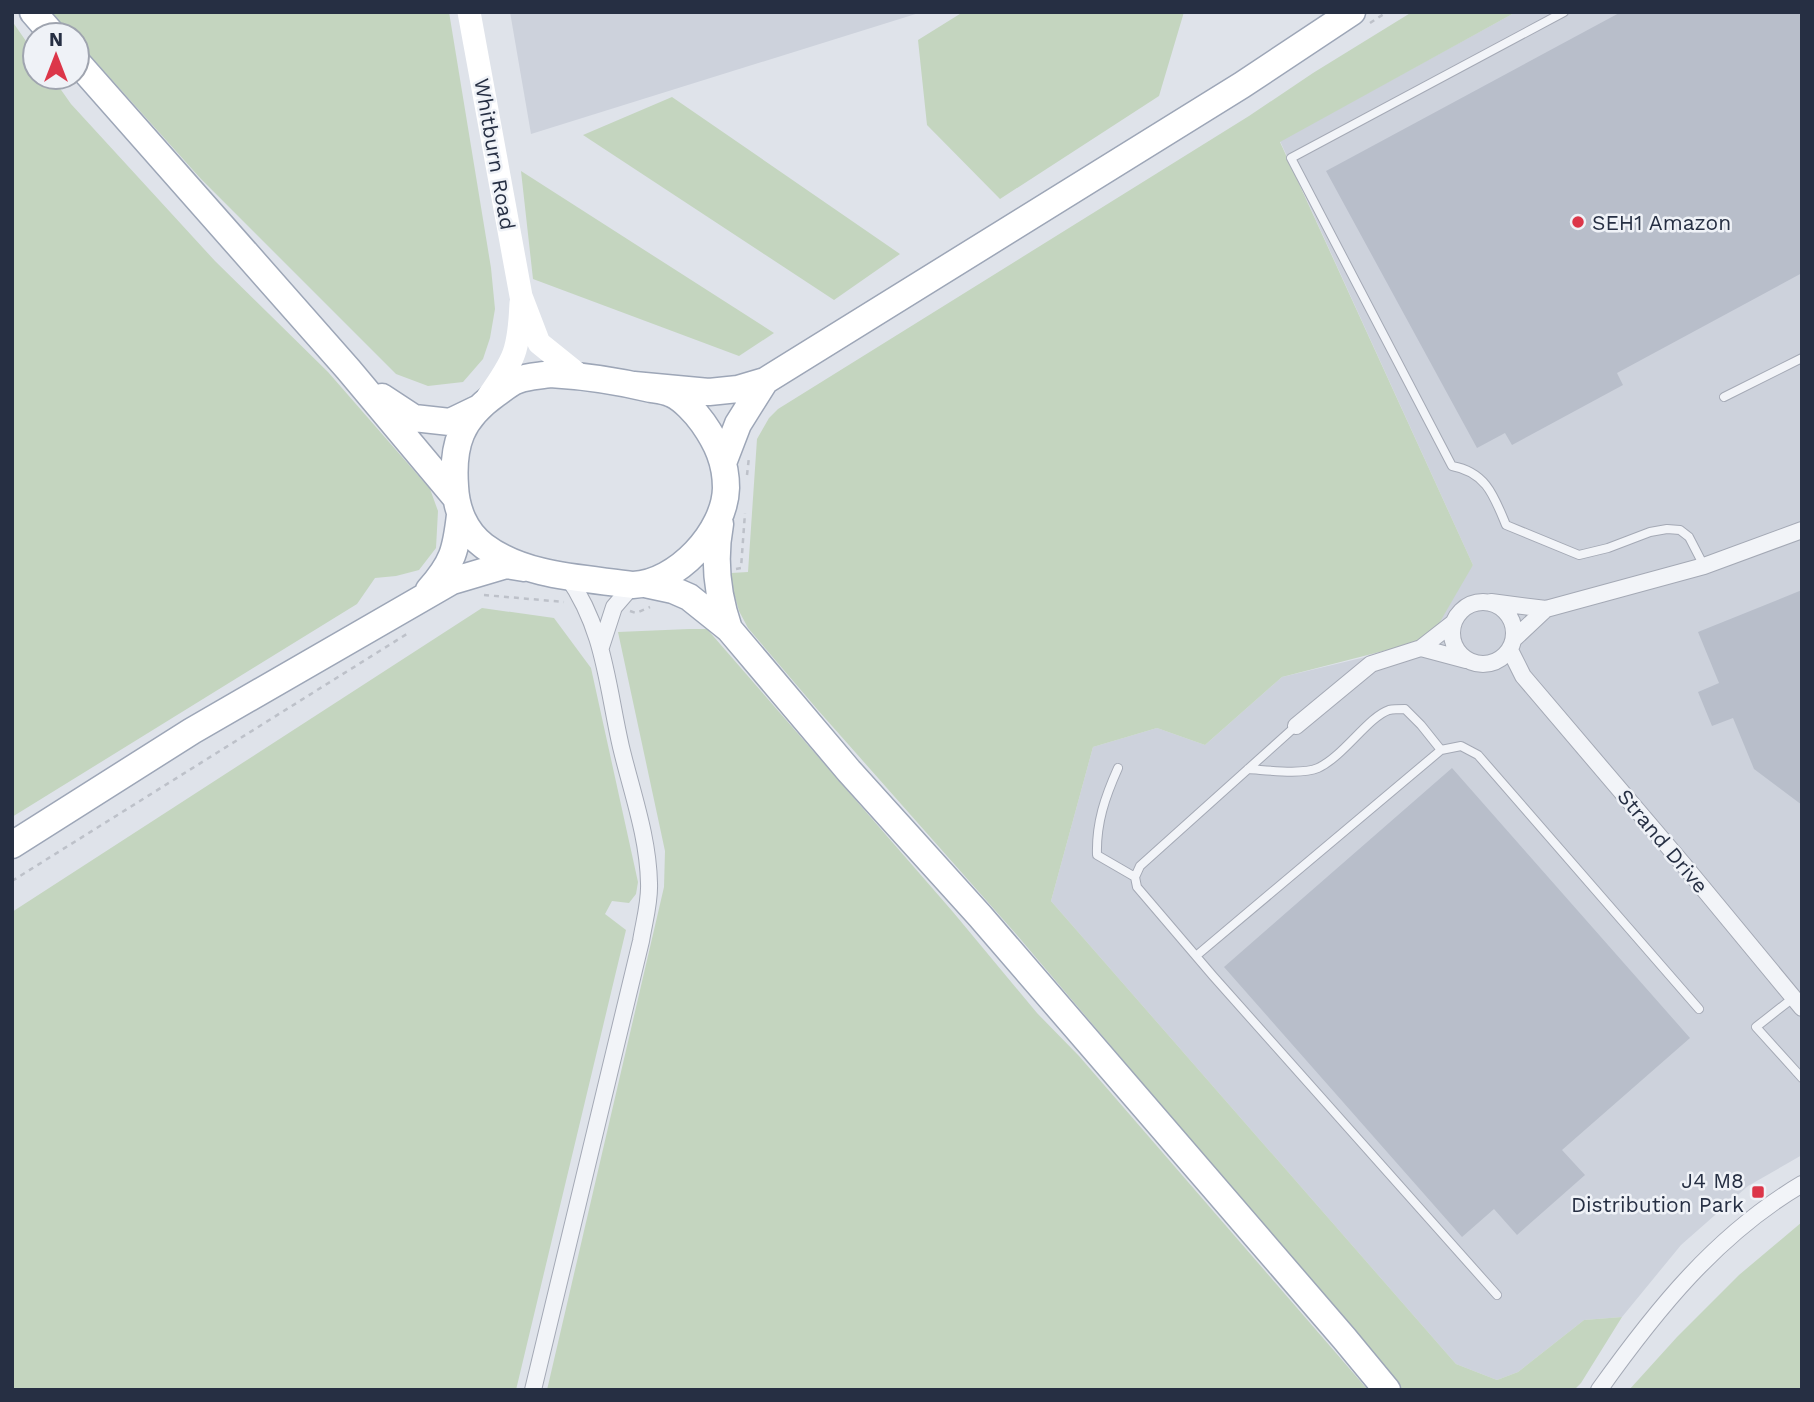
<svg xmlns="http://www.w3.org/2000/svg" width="1814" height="1402" font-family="'Work Sans',sans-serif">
  <rect width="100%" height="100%" fill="#dfe3ea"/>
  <!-- built -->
  <path fill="#cdd2dc" d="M510,12h412l-391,122z
    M1516,12h286v1143l-54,31 -67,59 -59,72 -38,3 -66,52 -21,8 -41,-16 -405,-463 42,-154 64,-19 48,17 77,-68 121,-29 70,-83 -193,-424z"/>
  <!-- green -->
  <path fill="#c4d5bf" d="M51,12h398l42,256 4,41 -5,29 -7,21 -20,23 -35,4 -32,-12 -195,-195 -124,-138v-6h-6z
    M963,12h221l-25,84 -159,103 -73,-74 -9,-85z
    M1412,12h104l-236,130 193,423 -43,74 -148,38 -77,68 -48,-17 -64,19 -42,154 405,463 41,16 21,-8 66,-52 38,-3 -41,66 -7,7h-171l-387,-456 -199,-225 -69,-81 -9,-17 -7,-25 -1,-13 17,-1 9,-133 12,-21 9,-9 471,-293 64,-43z
    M12,21l23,33v23h17l19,27 144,157 113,111 102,117 8,22 -2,37 -17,22 -23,6 -21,2 -18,26 -345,213z
    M672,97l228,157 -66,46 -251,-165z
    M521,171l253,162 -35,23 -206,-77z
    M482,608l72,10 37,50 47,214 -2,12 -7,9 -17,-2 -7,13 21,16 -110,460h-504v-478z
    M689,629h18l246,283 84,101 42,43 289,334h-821l117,-503 1,-36 -47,-219z
    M1802,1222v168h-173l48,-53 62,-62z"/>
  <!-- building -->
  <path fill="#b8beca" d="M1621,12h181v261l-185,100 6,12 -111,60 -7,-12 -28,15 -151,-277z
    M1802,590v215l-48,-36 -21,-51 -21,8 -14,-34 21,-9 -21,-51z
    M1452,768l238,270 -128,112 23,25 -68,60 -23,-26 -32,28 -238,-270z"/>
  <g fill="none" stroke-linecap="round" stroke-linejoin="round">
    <defs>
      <path id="service" d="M1564,12l-273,146 161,308c34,6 42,30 54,59l73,30 29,-7 42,-16 17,-3 13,1 9,7 15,29
        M1724,397l78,-39
        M1296,726l-156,140 -5,11 2,10 76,89 284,319
        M1118,768c-13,29 -22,55 -21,87l38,22
        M1248,769c18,1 54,6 70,-1 26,-12 50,-51 71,-58 5,-1 11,-1 16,-1l16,16 20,25
        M1196,956l245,-206 20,-4 17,9 221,254
        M1793,998l-37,29 46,51"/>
      <path id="minor" d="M1452 633a31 31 0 1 1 62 0a31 31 0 1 1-62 0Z
        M1491,602l55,7 158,-43 98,-36
        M1514,639l32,-30
        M601,647l13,-40 19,-22
        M1421,648l45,12
        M1510,650l13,26 160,188 119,144
        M1296,726l75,-62 50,-16 32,-25
        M533,1390l108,-449c3,-19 9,-39 8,-58 -1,-47 -17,-90 -28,-136 -14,-61 -16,-117 -54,-171
        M1599,1390c57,-80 117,-155 203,-206"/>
      <path id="primary" d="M33,12l20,23
        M77,62l271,307 108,129
        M550,374c34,2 68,7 101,15 6,1 15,2 21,5 11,5 24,19 31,29 14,20 23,39 23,65 -1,44 -49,95 -93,97 -49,-7 -108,-8 -149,-39 -19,-14 -28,-37 -29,-60 -3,-42 6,-67 41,-92 7,-5 15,-12 22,-14 10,-4 22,-4 32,-6z
        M634,385l75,7 29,-3 27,-8 477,-296 110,-73
        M382,397l32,21 36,4 27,-13
        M723,463l15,-39 27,-43
        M720,524c-7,37 -3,70 9,105
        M645,584l28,6 16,7 40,32 120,142 131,145 364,422 43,52
        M429,590c24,-27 27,-40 31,-75
        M12,845l180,-114 260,-150 54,-16 18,3"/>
    </defs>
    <!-- service casing -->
    <use href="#service" stroke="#a4a9b5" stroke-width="10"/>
    <!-- minor casing -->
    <use href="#minor" stroke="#a4a9b5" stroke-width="18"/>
    <!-- primary casing -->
    <use href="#primary" stroke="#9da6b7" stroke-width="29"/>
    <!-- path -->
    <path stroke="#bdc1c9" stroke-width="2.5" stroke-dasharray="5 5" stroke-linecap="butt" d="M1370,23l17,-11
      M747,475l2,-18
      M736,569l5,-1 4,-55
      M484,595l80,7
      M630,611l6,2 14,-6
      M12,881l398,-249"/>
    <!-- service -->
    <use href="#service" stroke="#f2f4f8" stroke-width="8"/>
    <!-- minor -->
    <use href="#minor" stroke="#f2f4f8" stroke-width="16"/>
    <!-- secondary -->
    <path stroke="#fff" stroke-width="23" d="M469,12l52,284 18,47 41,33
      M488,397c27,-38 31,-47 33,-94"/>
    <!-- primary -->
    <use href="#primary" stroke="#fff" stroke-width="26"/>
  </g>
  <!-- markers -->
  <g fill="#dc3649" stroke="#eff2f7" stroke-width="2.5">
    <circle cx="1578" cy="222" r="7"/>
    <rect x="1751" y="1185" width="14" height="14" rx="3.5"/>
  </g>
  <g text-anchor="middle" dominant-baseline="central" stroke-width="5" stroke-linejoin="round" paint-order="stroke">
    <!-- street labels -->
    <g font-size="21" fill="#262f43" stroke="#eff2f7">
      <text transform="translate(495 154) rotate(80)">Whitburn Road</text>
      <text transform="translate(1663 841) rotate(50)">Strand Drive</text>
    </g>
    <!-- poi labels -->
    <g font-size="21" fill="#262f43" stroke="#eff2f7" text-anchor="start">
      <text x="1592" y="222">SEH1 Amazon</text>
      <text x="1744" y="1180" text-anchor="end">J4 M8<tspan x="1744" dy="24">Distribution Park</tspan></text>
    </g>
  </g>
  <!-- border -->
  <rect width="1814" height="1402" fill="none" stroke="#262f43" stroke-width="28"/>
  <!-- north arrow -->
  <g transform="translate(56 56)"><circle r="33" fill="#eff2f7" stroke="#9fa4af" stroke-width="2"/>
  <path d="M0-5L12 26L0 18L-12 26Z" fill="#dc3649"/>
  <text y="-10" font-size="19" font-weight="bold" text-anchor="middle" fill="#262f43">N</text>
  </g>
</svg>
